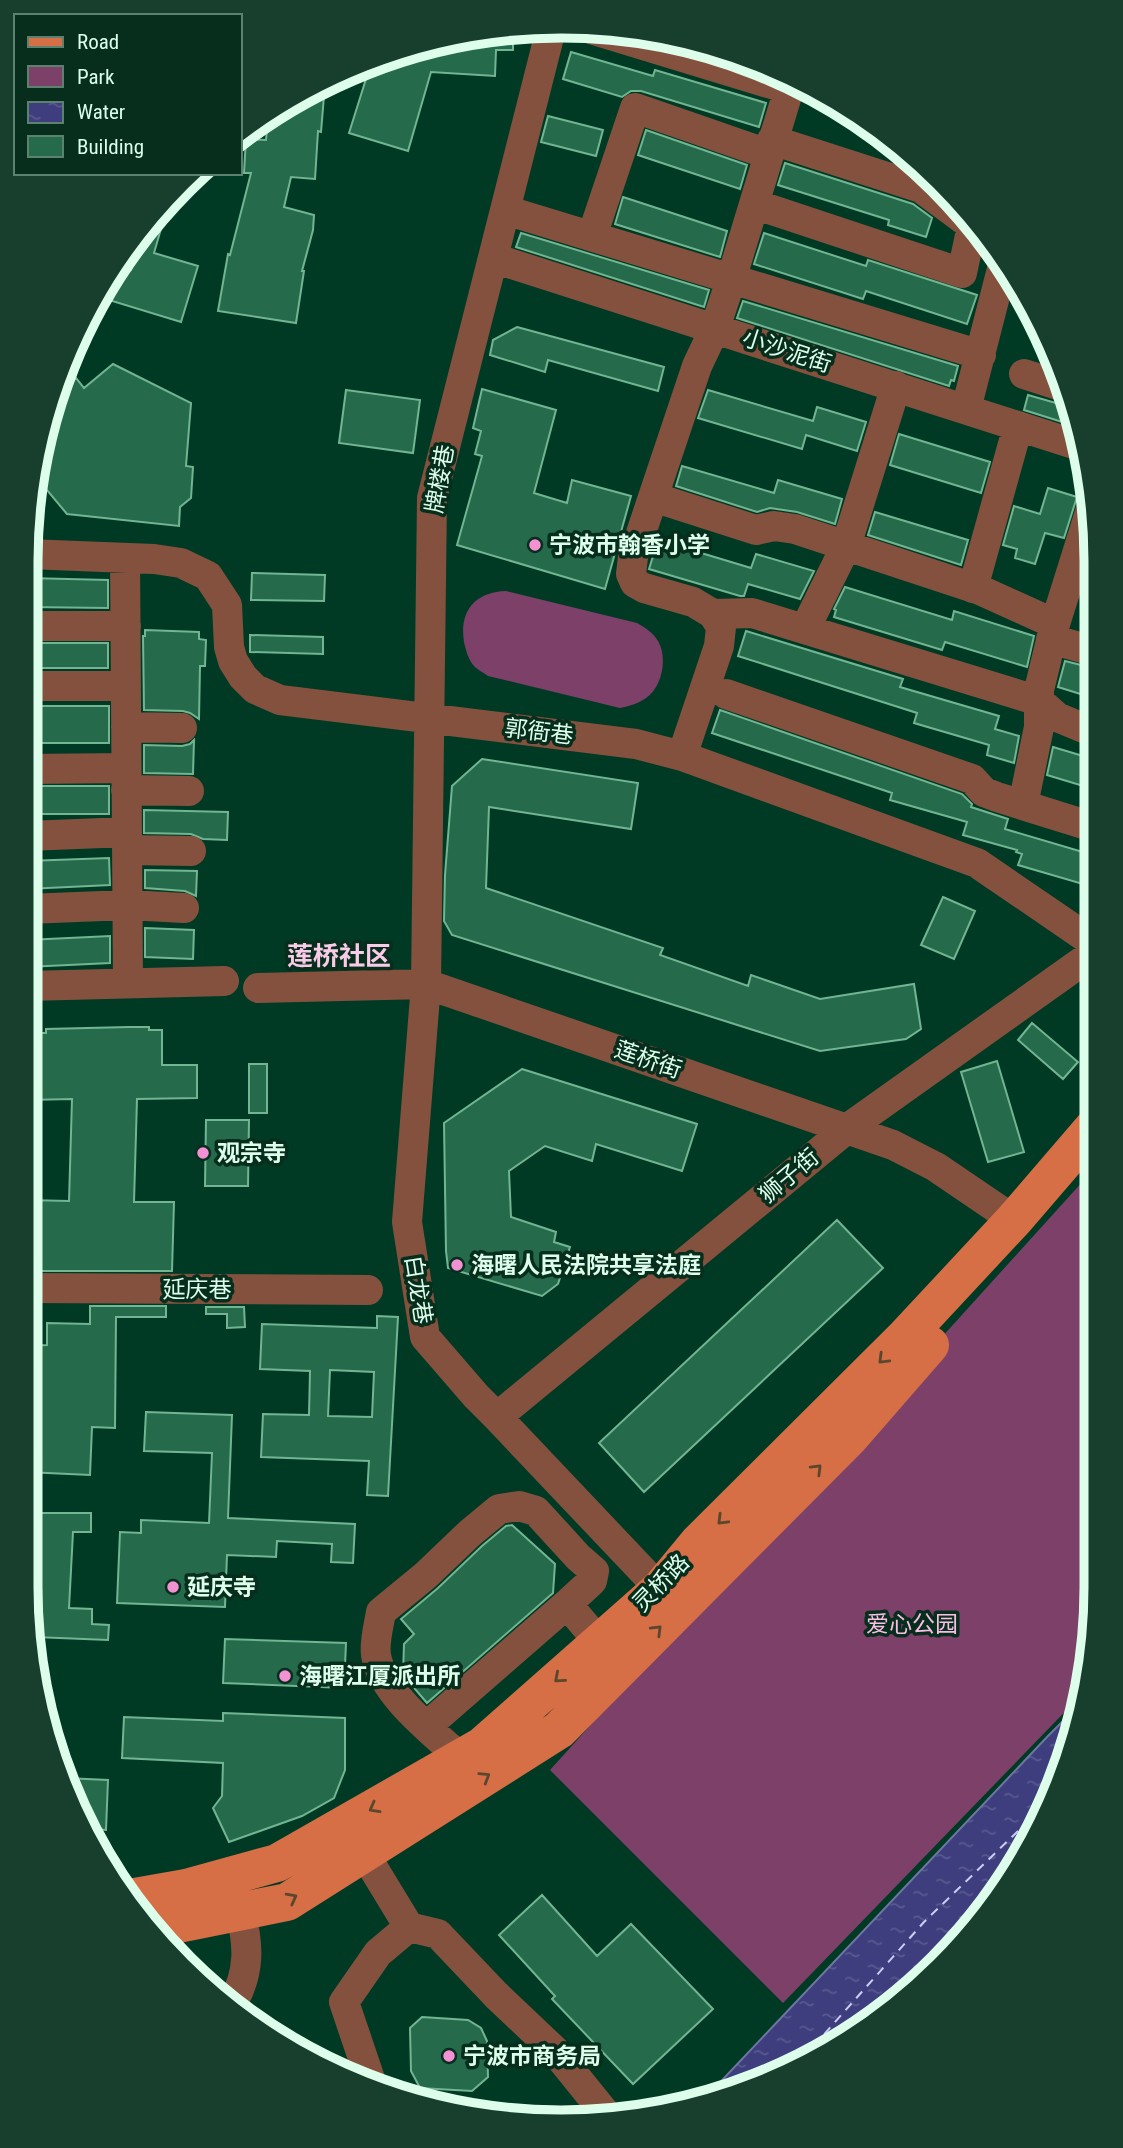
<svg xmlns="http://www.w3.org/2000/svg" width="1123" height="2148" font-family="'Roboto Condensed','Noto Sans SC',sans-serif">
  <defs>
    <pattern id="water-ripples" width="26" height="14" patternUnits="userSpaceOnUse" patternTransform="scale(1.75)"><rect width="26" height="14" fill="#3e3d7e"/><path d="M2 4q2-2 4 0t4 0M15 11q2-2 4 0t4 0" fill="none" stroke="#595a90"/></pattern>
  </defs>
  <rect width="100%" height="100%" fill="#003a24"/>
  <!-- green -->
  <path fill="#7c4069" d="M506,591l131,32c9,5 16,10 21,18 10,17 4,46 -12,57 -8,6 -17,8 -26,10l-132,-32c-4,-3 -10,-6 -13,-9 -7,-7 -9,-17 -11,-25 -5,-31 11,-50 42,-51z
    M1094,1169l2,452 -12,71 -301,311 -233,-233z"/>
  <!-- water -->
  <path fill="url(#water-ripples)" stroke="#6d779f" stroke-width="2" d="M1082,1702l-3,23 -38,99 -55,89 -71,76 -148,92 -59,14 339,-358z"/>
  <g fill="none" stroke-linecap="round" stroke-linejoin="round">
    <!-- ferry -->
    <path stroke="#cacef5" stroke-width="2" stroke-dasharray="9 7" stroke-linecap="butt" d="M803,2058l121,-136 126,-122"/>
  </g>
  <!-- building -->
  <path fill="#256a4b" stroke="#71b592" stroke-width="2" fill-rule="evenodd" d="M513,30v20h-17l-1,26 -64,-4 -23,79 -59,-18 22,-70 19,-8 102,-24z
    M571,52l82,24 2,-6 111,33 -7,24 -118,-36h-10l-9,6 -59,-18z
    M325,84l-4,48 -3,-1 -3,48 -24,-2 -7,30 30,8 -1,15 -11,41h2l-8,52 -78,-12 10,-57 2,1 21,-82h-7l2,-34 20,1 2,-23 26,-19z
    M548,116l55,14 -7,26 -55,-14z
    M646,130l101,35 -7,24 -102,-34z
    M785,163l128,41 19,14 -6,19 -38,-12 1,-5 -111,-35z
    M623,197l104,34 -7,26 -105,-33z
    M169,201l-15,52 44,13 -17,56 -82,-25 19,-31 13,4 14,-43z
    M521,233l188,57 -5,17 -188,-60z
    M764,233l102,33 2,-6 109,35 -10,29 -101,-33 -3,8 -109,-35z
    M743,301l215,65 -4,15 -3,-1 -2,6 -212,-68z
    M517,327l147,40 -6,24 -110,-31 -3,12 -55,-17 3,-15z
    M113,364l78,39 -5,63 7,1 -2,31 -11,9 -1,19 -112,-12 -31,-37 9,-54 10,-29 21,-16 8,10z
    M482,389l74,21 -22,83 33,10 5,-23 59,16 -26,93 -148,-44 25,-89 -7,-2 6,-23 -8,-3z
    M346,390l74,10 -7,53 -74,-10z
    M708,390l105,31 4,-14 49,15 -9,29 -51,-16 -4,14 -104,-31z
    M1028,395l42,12 5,19 -51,-16z
    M899,434l91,28 -9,31 -91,-28z
    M682,466l92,27 4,-13 64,19 -7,25 -38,-12 -27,-4 -13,4 -81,-26z
    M1048,488l29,9 -13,41 -19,-5 -10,31 -20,-6 2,-9 -14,-4 11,-39 26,8z
    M875,512l93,28 -7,25 -93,-30z
    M658,540l93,28 5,-14 58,17 -14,28 -52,-15 -4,12h-4l-91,-27z
    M252,573l73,2 -1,26 -73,-1z
    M27,578l81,2v28l-81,-1z
    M845,587l107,33 2,-9 80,25 -7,31 -82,-25 -3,8 -108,-33 2,-7 -2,-1z
    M145,630l54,2v7l7,1 -1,26h-5l-1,53 -9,-6 -7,-2 -39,-1 -1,-74h2z
    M746,631l157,48 -3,8 99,29 -4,13 24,7 -5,27 -27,-8 2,-10 -75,-22 3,-10 -179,-57z
    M250,635l73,2v17l-73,-2z
    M31,643h77v25h-81v-19h4z
    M1065,661l28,7v30l-35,-11z
    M39,706h70v37h-71z
    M720,710l242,84 10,10 -1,3 37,12 -3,10 88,26v32l-75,-22 4,-11 -6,-2 1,-2 -54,-15 4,-13 -77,-22 2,-7 -180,-60z
    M194,740l-1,34 -49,-1v-28l38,1 8,-2z
    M1053,747l40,12v30l-46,-14z
    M482,759l156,24 -7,46 -142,-22 -3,81 177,60 -3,7 88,31 3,-11 69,24 94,-15 7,45 -15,10 -86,12 -368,-116 -8,-14 1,-46 7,-89z
    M40,786h69v28h-82v-25h13z
    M144,810l84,2 -1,28 -24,-1 -12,-5 -47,-1z
    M109,858l1,27 -83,4v-28z
    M145,870l52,1 -1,25 -11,-5 -40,-3z
    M943,897l32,14 -21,48 -33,-14z
    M145,928l49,2 -1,29 -48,-2z
    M110,936v27l-83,4v-27z
    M1032,1023l46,39 -15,17 -45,-39z
    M129,1027h20v3h13v35h35v33l-60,1 -3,103h40l-2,69h-145v-71l42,1 3,-102 -45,1v-33h7v-34h12v-4z
    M997,1061l27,91 -36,10 -27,-90z
    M249,1064h18v49h-18z
    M522,1069l175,55 -15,47 -86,-27 -4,17 -47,-15 -36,25 2,46 45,15 -2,10 16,5 -12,37 -16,12 -94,-28 -2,-17 -2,-128z
    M206,1120h43l-1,66h-43z
    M837,1220l46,48 -239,224 -45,-49z
    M90,1306h76v11h-50l-1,111 -23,-1 -2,48 -64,-3 1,-126 20,-1v-22l43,1z
    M206,1307h38l1,20 -18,1v-14h-21z
    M377,1316l21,1 -10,179 -21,-1 2,-34 -108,-4 2,-43 46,1 1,-44 -50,-2 2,-45 115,4zM330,1370l44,2 -2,45 -44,-1z
    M146,1412l86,3 -4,103 127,6 -2,39 -22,-1 1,-18 -55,-3 -1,16 -49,-2 -2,52 -108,-4 3,-71 21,1v-13l68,3 3,-70 -68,-2z
    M26,1513h65v19h-18l-4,76 23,1v15l17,1 -1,15 -73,-3 -9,-51z
    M512,1525l43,39 -2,29 -126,110 -24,-28 1,-31 10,-10 -13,-15 37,-31 44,-42 24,-20z
    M225,1639l121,4 -2,45 -121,-5z
    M223,1713l122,5v52l-11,28 -32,18 -73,26 -16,-34 9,-12 1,-33 -101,-5 2,-41 99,4z
    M65,1778l43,2 -2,50 -14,-1z
    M542,1895l55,61 34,-32 82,85 -80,75 -81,-85 3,-3 -56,-61z
    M422,2017l46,3 13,8 6,13 1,36 -16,14 -52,-3 -9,-17 -1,-43z"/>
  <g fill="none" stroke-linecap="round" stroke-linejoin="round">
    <!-- minor -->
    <path stroke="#84513e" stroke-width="30" d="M587,28l201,61
      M551,29l-119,469 -6,486 -19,238 18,115 51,59 21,21 163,172
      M772,140l149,48 66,49
      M754,204l208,69 10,-47
      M505,210l476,145
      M592,236l43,-128 133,46
      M493,258l587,188
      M1024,374l40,13
      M966,409l37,-144
      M653,497l103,33 18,-4 21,3 185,61 75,34
      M27,554l127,5 27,4 27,13 19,29 2,42 4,14 10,16 12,12 25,11 356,44 46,12 295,107 117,80
      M125,558l3,425
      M973,588l45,-162
      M713,614l39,-1 287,88 18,16 36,15
      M27,626h99
      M805,629l41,-83 50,-160
      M1051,639l42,12
      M27,686h99
      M726,694l246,85 12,13 13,5 96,30
      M126,727l56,1
      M682,756l37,-110 2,-19 -8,-13 -20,-12 -49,-14 -9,-5 -4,-9 2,-17 64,-191 18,-38 16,-48 61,-201
      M27,769l99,-1
      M126,790l63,1
      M1023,805l16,-78v-37l16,-66 37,-118
      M27,836l100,-4
      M127,850l64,1
      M27,909l100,-4 57,3
      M27,986l197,-5
      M258,988l168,-4 467,161 43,22 78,53
      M27,1288l341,2
      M497,1417l351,-289 246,-175
      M427,1726l140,-122
      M462,1759c-28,-26 -80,-65 -86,-104 -2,-14 3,-30 5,-43l45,-37 44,-42 29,-24 20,-3 17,5 42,46 16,14 -2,10 -25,23 32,38
      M364,1853l45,74 29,7 58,61 58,55 55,68
      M233,2002c17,-30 16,-58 7,-90
      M370,2079l-26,-77 34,-49 31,-26"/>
    <!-- major -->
    <path stroke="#d66e46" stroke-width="38" d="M129,1898l57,-10 91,-25 205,-117 178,-157 38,-46 207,-206 109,-117 80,-93
      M154,1929l133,-27 272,-172 291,-293 80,-92"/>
  </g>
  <!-- one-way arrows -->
  <defs><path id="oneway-chevron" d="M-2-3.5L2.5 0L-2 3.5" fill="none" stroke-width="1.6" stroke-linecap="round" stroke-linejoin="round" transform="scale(1.75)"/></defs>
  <g stroke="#5a472d">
    <use href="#oneway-chevron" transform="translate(883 1359) rotate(135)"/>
    <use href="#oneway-chevron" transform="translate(817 1469) rotate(-45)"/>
    <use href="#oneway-chevron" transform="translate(722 1520) rotate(135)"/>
    <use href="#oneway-chevron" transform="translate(657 1630) rotate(-45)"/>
    <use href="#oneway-chevron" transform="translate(559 1678) rotate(139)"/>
    <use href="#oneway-chevron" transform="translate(485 1777) rotate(-32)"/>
    <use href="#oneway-chevron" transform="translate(374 1808) rotate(151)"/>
    <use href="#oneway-chevron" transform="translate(292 1898) rotate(-28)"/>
  </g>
  <!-- markers -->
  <g fill="#f491d3" stroke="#072d1d" stroke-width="2.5">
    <circle cx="535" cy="545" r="7"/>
    <circle cx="203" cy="1153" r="7"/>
    <circle cx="457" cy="1265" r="7"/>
    <circle cx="173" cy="1587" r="7"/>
    <circle cx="285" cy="1676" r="7"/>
    <circle cx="449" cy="2056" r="7"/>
  </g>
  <g text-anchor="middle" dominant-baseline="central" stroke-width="7" stroke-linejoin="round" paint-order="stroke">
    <!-- street labels -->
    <g font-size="23" fill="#dcfeeb" stroke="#072d1d">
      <text transform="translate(787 351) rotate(18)">小沙泥街</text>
      <text transform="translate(440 479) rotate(-80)">牌楼巷</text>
      <text transform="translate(539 732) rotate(7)">郭衙巷</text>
      <text transform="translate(648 1060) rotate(19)">莲桥街</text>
      <text transform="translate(789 1176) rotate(-40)">狮子街</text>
      <text x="197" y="1289">延庆巷</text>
      <text transform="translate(418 1290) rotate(81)">白龙巷</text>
      <text transform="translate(661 1583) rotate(-46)">灵桥路</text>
    </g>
    <!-- poi labels -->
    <g font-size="23" font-weight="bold" fill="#dcfeeb" stroke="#072d1d" text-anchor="start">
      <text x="549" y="545">宁波市翰香小学</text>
      <text x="217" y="1153">观宗寺</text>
      <text x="471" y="1265">海曙人民法院共享法庭</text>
      <text x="187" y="1587">延庆寺</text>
      <text x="299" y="1676">海曙江厦派出所</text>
      <text x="463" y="2056">宁波市商务局</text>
    </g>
    <!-- park labels -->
    <g font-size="23" fill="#f9bee3" stroke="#072d1d">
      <text x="912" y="1624">爱心公园</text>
    </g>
    <!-- quarter labels -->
    <g font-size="26" font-weight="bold" fill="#f8cce7" stroke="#072d1d">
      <text x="339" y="956">莲桥社区</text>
    </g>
  </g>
  <!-- crop -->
  <path d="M0 0H1123V2148H0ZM561 38H561A523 523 0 0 1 1084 561V1587A523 523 0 0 1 561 2110H561A523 523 0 0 1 38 1587V561A523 523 0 0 1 561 38Z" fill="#183e2d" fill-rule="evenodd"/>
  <path fill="none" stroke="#dcfeeb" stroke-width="9" d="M561 38H561A523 523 0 0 1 1084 561V1587A523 523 0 0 1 561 2110H561A523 523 0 0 1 38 1587V561A523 523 0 0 1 561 38Z"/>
  <!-- legend -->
  <rect x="14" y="14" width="228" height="161" fill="#072d1d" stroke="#5c816f" stroke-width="2"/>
  <rect x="28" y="37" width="35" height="10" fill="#d66e46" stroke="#5c816f" stroke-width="2"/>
  <text x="77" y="49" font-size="21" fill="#dcfeeb">Road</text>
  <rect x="28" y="66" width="35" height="21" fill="#7c4069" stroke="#5c816f" stroke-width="2"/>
  <text x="77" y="84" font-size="21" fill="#dcfeeb">Park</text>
  <rect x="28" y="102" width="35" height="21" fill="url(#water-ripples)" stroke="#5c816f" stroke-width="2"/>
  <text x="77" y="119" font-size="21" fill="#dcfeeb">Water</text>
  <rect x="28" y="136" width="35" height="21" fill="#256a4b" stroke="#5c816f" stroke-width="2"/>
  <text x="77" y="154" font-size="21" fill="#dcfeeb">Building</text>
</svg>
